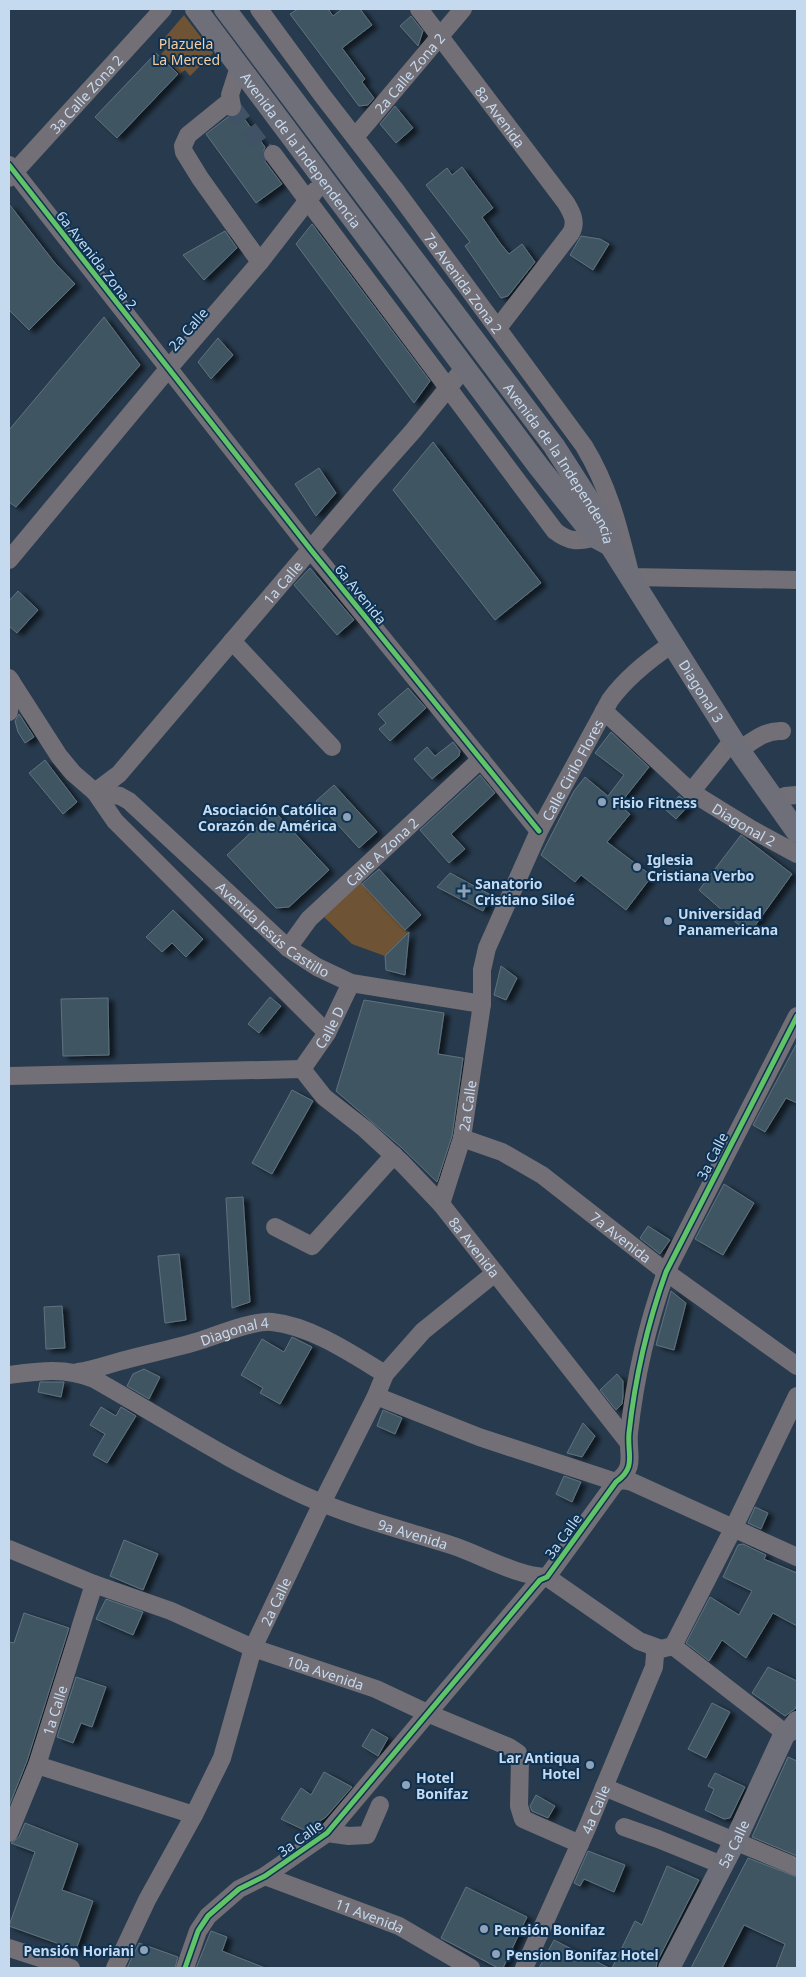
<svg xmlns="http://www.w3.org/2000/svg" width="806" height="1977" font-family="'Noto Sans',sans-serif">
  <defs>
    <filter id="shadow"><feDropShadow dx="5.5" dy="3" stdDeviation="2.5" flood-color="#0009"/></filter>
  </defs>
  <rect width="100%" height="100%" fill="#283b4e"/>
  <!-- green -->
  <path fill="#6e5434" d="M184,15l29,38 -23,23 -5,-6 -5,4 -19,-20 6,-6 -6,-6z
    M360,881l45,49 4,2 -24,24 -33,-12 -29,-28z"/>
  <!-- building -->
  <path fill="#415562" stroke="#5e7280" filter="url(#shadow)" d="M298,9h30l5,7 9,-7h18l12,16 -30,23 23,31 -3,3 12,16 -6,7 -9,1 -69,-92z
    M411,16l12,15 -5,15 -18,-20z
    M156,53l22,21 -61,64 -22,-21z
    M395,106l18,22 -17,15 -16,-19z
    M240,113l25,34 -3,8 2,5 18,24 -26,19 -50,-69 22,-17h6z
    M462,167l31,41 -11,9 18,26 9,11 13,-10 13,18 -27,34 -7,2 -36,-52 5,-4 -44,-57 21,-17 5,7z
    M9,204l46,59 20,21 -46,46 -20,-20z
    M312,224l118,157 -16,22 -118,-159z
    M225,231l12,17 -33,32 -21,-25z
    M581,236l19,3 9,5 -16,26 -23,-15z
    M104,317l36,48 -124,142 -7,-5v-72z
    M218,338l15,17 -22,24 -13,-17z
    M433,442l108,141 -46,37 -102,-130z
    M319,468l17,25 -20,23 -21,-32z
    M310,568l44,52 -17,15 -43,-50z
    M18,591l20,19 -21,23 -8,-7v-25z
    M408,688l18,20 -36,33 -11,-12 7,-6 -8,-9z
    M19,714l15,23 -9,6 -7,-11 -3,-11z
    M611,732l38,35 -30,38 11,9 -23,28 45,34 -26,34 -45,-35 -6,7 -34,-27 33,-64 11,-14 23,19 16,-21 -29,-22z
    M453,742l7,9 -1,5 -27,23 -18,-20 13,-12 8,9z
    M45,760l32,42 -14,12 -34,-41z
    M480,775l15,18 -44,41 14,15 -16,14 -29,-33z
    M334,785l43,47 -18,16 -43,-47z
    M679,796l11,8 -14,15 -10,-9z
    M274,811l55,59 -40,37 -13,1 -49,-53z
    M741,835l51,39 -43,60 -50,-44z
    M379,869l42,46 -16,15 -43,-46z
    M450,873l41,22 -8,16 -46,-24z
    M173,910l30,29 -17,18 -14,-14 -10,9 -16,-15z
    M409,932l-4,43 -19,-5 -1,-14z
    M501,966l16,12 -11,22 -12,-5z
    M270,997l11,9 -22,27 -11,-9z
    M108,998l1,57 -46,1 -2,-57z
    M364,1000l80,13 -6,41 25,4 -11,78 -15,46 -36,-35 -65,-56z
    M797,1043v60l-11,-5 -21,34 -12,-7z
    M292,1090l21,11 -41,73 -20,-11z
    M724,1184l30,19 -31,52 -28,-16z
    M243,1197l7,105 -18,6 -6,-110z
    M648,1226l22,14 -10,14 -20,-16z
    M179,1254l7,66 -21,3 -7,-67z
    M671,1291l15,12 -12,47 -18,-5z
    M62,1306l3,42 -19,1 -2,-42z
    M292,1337l20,10 -32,57 -20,-11 3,-5 -22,-13 21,-36 22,13z
    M144,1369l16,8 -11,22 -22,-13 6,-12z
    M617,1374l6,7v15l-1,8 -6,6 -16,-20z
    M40,1382h24l-3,15 -23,-5z
    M101,1407l15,9 5,-9 15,9 -29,47 -14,-8 12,-21 -15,-9z
    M383,1410l19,8 -7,16 -18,-8z
    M583,1423l12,13 -13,21 -15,-4z
    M564,1476l17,6 -9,20 -16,-8z
    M755,1507l13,6 -7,16 -13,-6z
    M124,1540l34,14 -15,36 -33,-14z
    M743,1544l23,11 -2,4 33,14v53l-24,-13 -27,45 -24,-18 -13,21 -23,-18 24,-46 29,18 13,-24 -29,-14 15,-32z
    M106,1599l37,13 -10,23 -37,-16z
    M24,1613l45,15 -42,133 -18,45v-164l5,1z
    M768,1667l29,14v23l-2,5 -10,7 -33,-23z
    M76,1677l30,10 -14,40 -11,-4 -8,20 -16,-6z
    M712,1703l18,9 -24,46 -18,-9z
    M372,1729l16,9 -10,18 -16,-10z
    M788,1757l9,4v95l-45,-19z
    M324,1772l28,15 -26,30 -20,14 -25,-12 20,-31 10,7z
    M715,1773l30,14 -15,31 -6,1 -19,-9 9,-21 -6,-3z
    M536,1795l19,11 -7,12 -16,-7 -2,-5z
    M25,1823l53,21 -16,46 31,11 -17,49 -67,-24 26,-74 -24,-9 8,-6z
    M588,1851l37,14 -11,27 -30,-13 -4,7 -6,-3z
    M748,1858l49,19v91h-21l9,-24 -41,-19 -22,43h-31z
    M667,1866l32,14 -42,82 -1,6h-44l23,-47 7,4z
    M466,1887l61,30 -24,51h-5l-57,-30z
    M211,1931l16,6 -5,14 43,17h-69z
    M554,1940l55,28h-70z
    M139,1943l39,14 -3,11h-48z"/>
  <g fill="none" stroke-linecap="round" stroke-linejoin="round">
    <!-- minor-tunnel -->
    <path stroke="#405366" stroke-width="18" stroke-dasharray="18 9" stroke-linecap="butt" d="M232,107l33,44 5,3"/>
    <!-- minor -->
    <g stroke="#736f76" stroke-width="18">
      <path id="s1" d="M259,9l63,86 75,97 187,254c26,43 35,83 47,131l166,3"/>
      <path id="s2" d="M419,9l147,194c6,10 11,19 5,30l-73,95"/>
      <path d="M230,101l-42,34 -5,11 1,6 16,26 60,84"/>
      <path d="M232,107l-2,-12 9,-28"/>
      <path id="s3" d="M355,137l108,-128"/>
      <path d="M273,154l282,377c14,11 23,11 40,6"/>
      <path d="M9,165l302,385 228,281"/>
      <path id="s4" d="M9,178l154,-169"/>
      <path d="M9,560l159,-191 92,-107 55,-71"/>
      <path d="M232,641l100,106"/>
      <path d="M9,678l50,78 14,17 22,19 20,29 212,212"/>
      <path id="s5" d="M604,711l87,81 60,37 46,25"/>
      <path d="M9,712l2,-31"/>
      <path d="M739,750c14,-9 26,-20 43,-19"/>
      <path id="s6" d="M95,792l24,-18 248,-291 46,-52 52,-64"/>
      <path id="s7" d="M95,792l25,4 9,5 159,147 29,19 34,16 131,21"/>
      <path d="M691,792l42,-52"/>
      <path d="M775,802l10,-6 12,-1"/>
      <path id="s8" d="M288,948l21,-29 172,-160"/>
      <path id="s9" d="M302,1069l22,28 41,32 37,34 39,41 187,238"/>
      <path id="s10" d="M302,1069l25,-36 24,-50"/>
      <path d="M9,1076l293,-7"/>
      <path id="s11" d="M462,1138l40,14 40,23 124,97 131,94"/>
      <path id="s12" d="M441,1204l21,-66 20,-134v-34l5,-22 52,-117 71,-131c16,-22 40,-41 62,-56"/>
      <path d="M275,1227l37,19 82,-91"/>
      <path id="s13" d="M78,1372c16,-2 31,-8 47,-12 26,-7 52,-12 77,-20 18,-6 53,-20 70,-18 39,4 80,32 113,52"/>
      <path id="s14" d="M9,1375c30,-4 56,-8 85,4 69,39 138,84 209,116 49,22 100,35 151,51 29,10 63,30 93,31l92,64 22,8 12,-3"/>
      <path d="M376,1396l103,41 137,45 7,-2 9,2 165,75"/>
      <path id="s15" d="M9,1549l85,35 77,27 82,37 123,41 51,24 82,34 9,6 2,6 -1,47 4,13 57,25"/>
      <path d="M673,1646l61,-119 63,-131"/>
      <path d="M673,1646l112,87"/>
      <path d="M37,1765l157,50"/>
      <path d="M604,1787l193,80"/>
      <path d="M624,1827l34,12 64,26"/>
      <path id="s16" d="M9,1833l28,-68 57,-181"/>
      <path d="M327,1833l22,3 18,-1 13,-30"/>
      <path id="s17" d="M265,1876l134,50 72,42"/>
      <path d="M9,1948l62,20"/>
      <path id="s18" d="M115,1968l32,-68 47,-85 28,-57 31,-110 69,-145 54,-107 9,-22 38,-43 72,-58"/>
      <path d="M185,1968l13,-37 10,-15 31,-27 26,-13 62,-43 207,-246 6,-7 7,-3 69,-95c21,-15 11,-27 13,-49 6,-55 18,-108 37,-161l131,-256"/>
      <path id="s19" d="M524,1968l63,-140 67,-161 1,-12 -1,-8"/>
    </g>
    <!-- major -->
    <g stroke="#6f6f79" stroke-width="22">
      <path id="s20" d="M196,9l343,458 56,70 15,8"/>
      <path id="s21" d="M225,9l329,437 52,81 4,18 129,205 58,82"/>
      <path id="s22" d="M669,1968l66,-127 50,-108 6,-3 6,-8"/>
    </g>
    <defs>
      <path id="cycleway" d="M9,165l302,385 228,281
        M185,1968l13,-37 10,-15 31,-27 26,-13 62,-43 207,-246 6,-7 7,-3 69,-95c21,-15 11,-27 13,-49 6,-55 18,-108 37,-161l131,-256"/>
    </defs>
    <!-- cycleway casing -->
    <use href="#cycleway" stroke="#0d3253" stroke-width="8"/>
    <!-- cycleway -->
    <use href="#cycleway" stroke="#61c268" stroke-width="5"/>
  </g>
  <!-- markers -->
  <g fill="#8fa2b7" stroke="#0d3253" stroke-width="2">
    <circle cx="602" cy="802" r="5"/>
    <circle cx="347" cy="817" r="5"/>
    <circle cx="637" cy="867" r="5"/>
    <path d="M461.5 883.5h5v5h5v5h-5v5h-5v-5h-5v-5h5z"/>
    <circle cx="668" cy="921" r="5"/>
    <circle cx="590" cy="1765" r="5"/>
    <circle cx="406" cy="1785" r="5"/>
    <circle cx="484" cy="1929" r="5"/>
    <circle cx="144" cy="1950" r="5"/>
    <circle cx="496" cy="1954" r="5"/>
  </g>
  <g text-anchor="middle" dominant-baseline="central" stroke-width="4" stroke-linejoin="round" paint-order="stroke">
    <!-- park labels -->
    <g font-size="14" fill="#f9cd9c" stroke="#0d3253">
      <text x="186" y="43">Plazuela<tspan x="186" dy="16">La Merced</tspan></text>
    </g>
    <!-- street labels -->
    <g font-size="14" fill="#c6daef" stroke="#0d3253">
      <text stroke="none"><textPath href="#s3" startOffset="84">2a Calle Zona 2</textPath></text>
      <text stroke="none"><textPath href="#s4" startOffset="114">3a Calle Zona 2</textPath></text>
      <text stroke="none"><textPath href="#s2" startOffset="135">8a Avenida</textPath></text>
      <text stroke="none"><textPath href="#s20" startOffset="176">Avenida de la Independencia</textPath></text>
      <text transform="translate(97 260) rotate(52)">6a Avenida Zona 2</text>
      <text stroke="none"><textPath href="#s1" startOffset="342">7a Avenida Zona 2</textPath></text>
      <text transform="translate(188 329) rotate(-49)">2a Calle</text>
      <text stroke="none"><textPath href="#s21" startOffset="565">Avenida de la Independencia</textPath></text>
      <text stroke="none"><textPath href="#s6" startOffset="282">1a Calle</textPath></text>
      <text transform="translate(361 594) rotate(51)">6a Avenida</text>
      <text stroke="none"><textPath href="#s21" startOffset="834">Diagonal 3</textPath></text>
      <text stroke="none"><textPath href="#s12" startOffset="459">Calle Cirilo Flores</textPath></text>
      <text stroke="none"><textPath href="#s5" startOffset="181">Diagonal 2</textPath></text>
      <text stroke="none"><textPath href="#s8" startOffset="135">Calle A Zona 2</textPath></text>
      <text stroke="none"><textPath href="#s7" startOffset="229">Avenida Jesús Castillo</textPath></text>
      <text stroke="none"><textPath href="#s10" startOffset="50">Calle D</textPath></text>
      <text stroke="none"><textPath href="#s12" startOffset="102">2a Calle</textPath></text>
      <text transform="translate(712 1156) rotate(-63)">3a Calle</text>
      <text stroke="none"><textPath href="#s11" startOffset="189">7a Avenida</textPath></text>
      <text stroke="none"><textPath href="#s9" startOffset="249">8a Avenida</textPath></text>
      <text stroke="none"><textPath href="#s13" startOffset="162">Diagonal 4</textPath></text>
      <text stroke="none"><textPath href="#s14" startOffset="442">9a Avenida</textPath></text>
      <text transform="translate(563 1536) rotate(-54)">3a Calle</text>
      <text stroke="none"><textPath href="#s18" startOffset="402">2a Calle</textPath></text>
      <text stroke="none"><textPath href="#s15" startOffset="340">10a Avenida</textPath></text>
      <text stroke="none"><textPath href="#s16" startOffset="131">1a Calle</textPath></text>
      <text stroke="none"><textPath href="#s19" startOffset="174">4a Calle</textPath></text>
      <text transform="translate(300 1838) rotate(-36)">3a Calle</text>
      <text stroke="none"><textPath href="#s22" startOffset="140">5a Calle</textPath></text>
      <text stroke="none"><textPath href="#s17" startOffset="112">11 Avenida</textPath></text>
    </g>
    <!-- poi labels -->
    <g font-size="14" font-weight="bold" fill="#c6daef" stroke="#0d3253" text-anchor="start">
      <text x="612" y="802">Fisio Fitness</text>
      <text x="337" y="809" text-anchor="end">Asociación Católica<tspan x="337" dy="16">Corazón de América</tspan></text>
      <text x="647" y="859">Iglesia<tspan x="647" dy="16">Cristiana Verbo</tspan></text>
      <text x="475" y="883">Sanatorio<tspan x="475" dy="16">Cristiano Siloé</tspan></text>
      <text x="678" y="913">Universidad<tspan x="678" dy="16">Panamericana</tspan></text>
      <text x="580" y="1757" text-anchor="end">Lar Antiqua<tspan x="580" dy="16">Hotel</tspan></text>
      <text x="416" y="1777">Hotel<tspan x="416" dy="16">Bonifaz</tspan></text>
      <text x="494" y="1929">Pensión Bonifaz</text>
      <text x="134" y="1950" text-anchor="end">Pensión Horiani</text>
      <text x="506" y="1954">Pension Bonifaz Hotel</text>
    </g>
  </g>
  <!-- border -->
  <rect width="806" height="1977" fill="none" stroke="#c6daef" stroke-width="20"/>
</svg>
